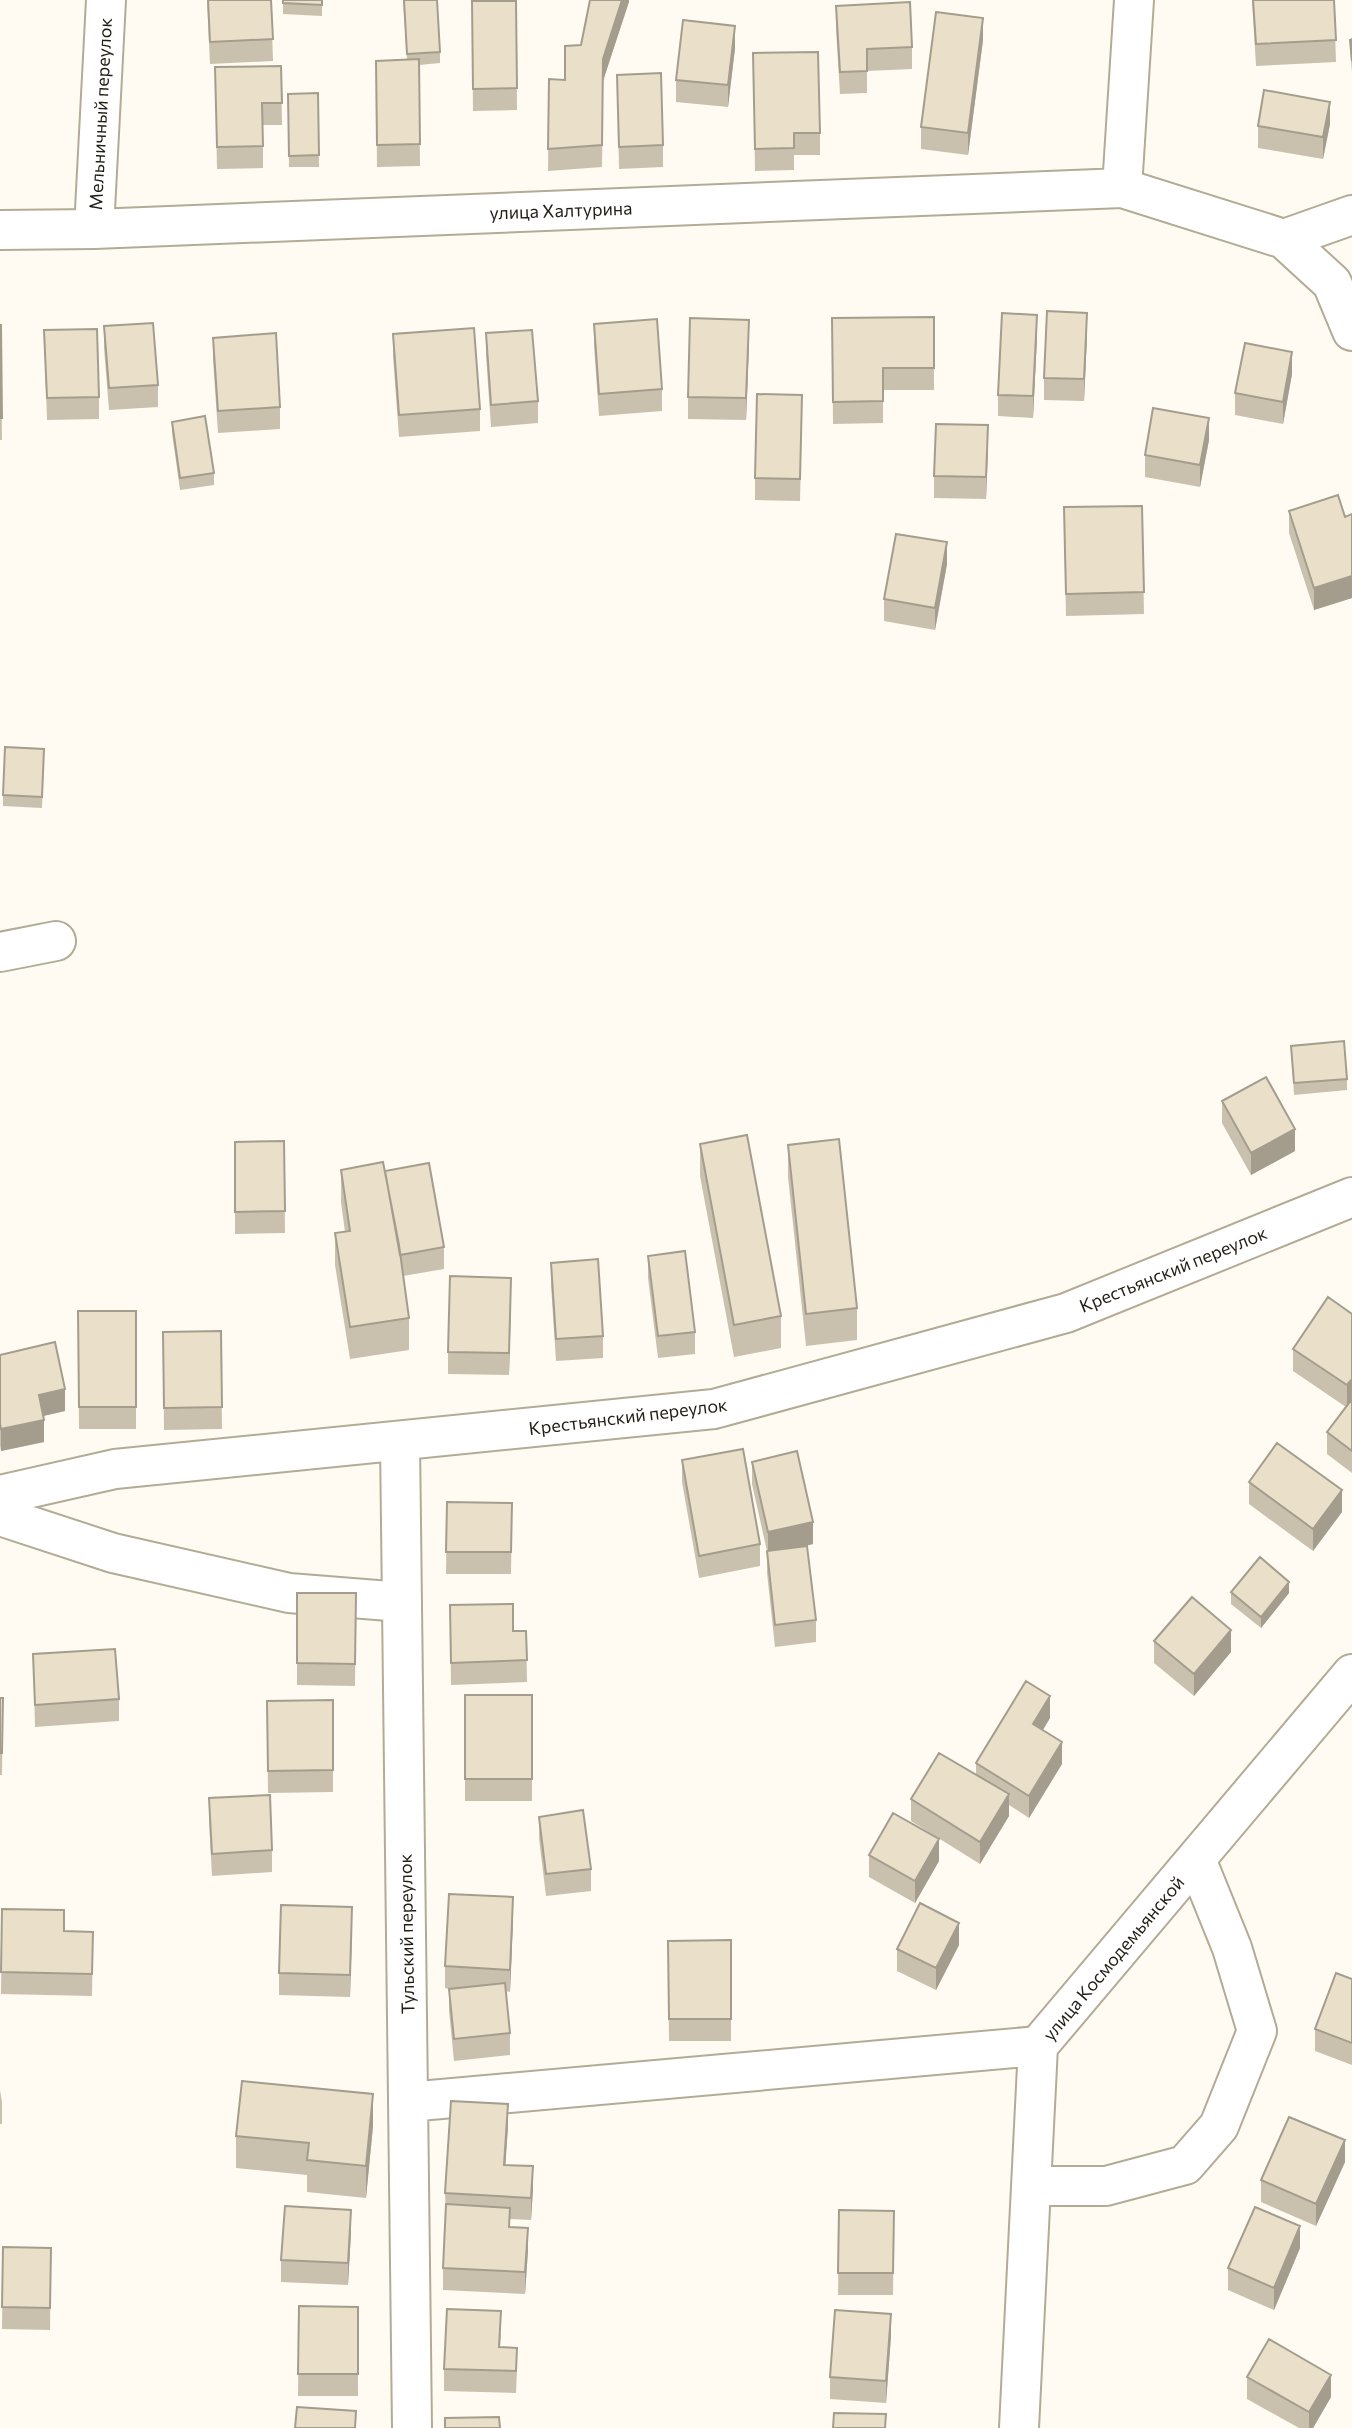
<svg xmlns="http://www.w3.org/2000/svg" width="1352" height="2428" font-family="Commissioner,sans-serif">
  <rect width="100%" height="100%" fill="#fffbf2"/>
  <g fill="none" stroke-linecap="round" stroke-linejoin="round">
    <defs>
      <path id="minor" d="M1122,188l12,-188
        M94,229l12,-229
        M0,230l94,-1 1028,-41 162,51 48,44 20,48
        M1284,239l68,-24
        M0,952l56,-11
        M400,1441l12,987
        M0,1495l115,-26 599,-60 352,-96 286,-116
        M0,1516l113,37 176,40 113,9
        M408,2102l630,-56
        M1032,2186h74l79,-21 34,-39 38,-95 -25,-83 -36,-89
        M1019,2428l19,-382 314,-372"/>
    </defs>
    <!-- minor casing -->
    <use href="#minor" stroke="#b4ab96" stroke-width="42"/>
    <!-- minor -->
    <use href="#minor" stroke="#fff" stroke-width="38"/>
  </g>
  <!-- wall -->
  <path fill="#c9c1ae" d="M207,0h64l2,61 -63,3z
    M283,0h39v16l-39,-2z
    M403,0l37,52v11l-21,2 1,101 -43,1 -1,-106 31,-2z
    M629,0l-26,81 -1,86 -54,4 1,-92 16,1 16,-35z
    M1252,0h82l2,62 -80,4z
    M472,1h44l1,109 -44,1z
    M836,6l76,41v22l-45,2v22l-27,1 -4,-66z
    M1352,39v33l-2,-21v-11z
    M983,40l-15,115 -47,-6v-22z
    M735,48l-7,59 -52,-5v-22z
    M753,53l67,80v22h-26v15l-39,1z
    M281,66l1,59h-19v43l-46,1 -2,-102z
    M617,75l46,70v22l-44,2z
    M318,93l1,74h-30l-1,-73z
    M1330,124l-7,35 -65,-11v-22z
    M934,317v73h-51v33l-50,1 -1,-106z
    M594,324l68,65v22l-63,5 -5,-70z
    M0,325h1l1,115h-2z
    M104,326l54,59v22l-49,3 -5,-62z
    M44,330l55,67v22l-52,1z
    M486,333l52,68v22l-47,4 -5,-72z
    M393,334l87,75v22l-81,6 -6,-81z
    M1087,335l-3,66 -40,-1v-22z
    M1037,337l-4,81 -35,-2v-21z
    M213,338l67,69v22l-62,4 -5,-73z
    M749,342l-3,78 -58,-1v-22z
    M1292,374l-9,50 -48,-9v-22z
    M802,417l-2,84 -45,-1v-22z
    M172,422l42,51v12l-34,5 -8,-57z
    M1209,440l-9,47 -55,-10v-22z
    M988,447l-2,52 -52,-1v-22z
    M1142,506l2,108 -78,2 -2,-87z
    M1289,511l56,6 7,-3v84l-38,12 -25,-77z
    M947,564l-12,66 -51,-9v-22z
    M44,761l-2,47 -39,-2v-11z
    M1291,1046l56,33v11l-53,5z
    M1222,1101l73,50 -44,24 -29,-52z
    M284,1141l1,92 -50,1v-92z
    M700,1144l81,172v32l-47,9 -34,-181z
    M788,1145l69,163v32l-51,6 -18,-169z
    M341,1170l44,1 59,76v22l-41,7 6,42v32l-59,9 -15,-94v-32l10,-1 -4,-30z
    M648,1256l47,76v22l-37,4 -10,-80z
    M551,1263l52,73v22l-47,3 -5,-76z
    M511,1300l-2,75 -61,-1v-22z
    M78,1311h58v118h-57z
    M1352,1314v159l-25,-19v-22l19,-25 -53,-36v-22z
    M221,1331l1,98 -58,1 -1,-98z
    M0,1355l65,56 -22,5 1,26 -43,9 -1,-5z
    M682,1460l78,84v22l-61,12 -17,-96z
    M752,1462l61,82 -10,3 13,73v22l-41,5 -8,-74v-22l-15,-67z
    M1249,1482l93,30 -29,39 -64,-47z
    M447,1502l65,1 -1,71h-65z
    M1231,1592l58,1 -28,35 -30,-24z
    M297,1593h59l-1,93 -58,-1z
    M450,1605l63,26h13l1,51 -76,3z
    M1154,1641l77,11 -37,44 -40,-33z
    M33,1654l86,45v22l-84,6z
    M465,1695h67v106h-67z
    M0,1698h3l-1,77h-2z
    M333,1700v92l-65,1 -1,-92z
    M1050,1718l-7,12 19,34 -33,54 -20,-13v11l-29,48 -69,-43v-22l65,-24v-12z
    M209,1798l63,52v22l-60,4 -3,-56z
    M539,1817l52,52v22l-45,5 -7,-57z
    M869,1855l70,6 -24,42 -46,-26z
    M2,1909l62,22 29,1 -1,64 -91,-2z
    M513,1919l-3,73 -4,-1 4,42v22l-56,6 -5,-50v-22l-4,-1v-22z
    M352,1929l-2,68 -71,-2v-22z
    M731,1940v101h-62l-1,-100z
    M959,1945l-23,45 -39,-19v-22z
    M1352,1979v86l-37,-14v-22z
    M0,2090l2,12v22h-2z
    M373,2126l-7,72 -59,-6v-17l-71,-7v-32z
    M508,2126l-3,39 28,23 -2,32 -21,-1v8l18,23 -3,44 -82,-4v-22l3,-53 -1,-22z
    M1345,2162l-29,64 -55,-24v-22z
    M839,2210l55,1 -1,84h-55z
    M351,2232l-3,53 -67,-3v-22z
    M3,2247l48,1 -1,82 -48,-1z
    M1300,2248l-26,62 -46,-20v-22z
    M299,2306l59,1v89h-60z
    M501,2333l-1,14 17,23 -1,23 -72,-2v-22z
    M891,2336l-5,67 -56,-4v-22z
    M1247,2377l84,20 -18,31h-14l-52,-29z"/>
  <!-- shaded-wall -->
  <path fill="#a49d8d" d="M622,0h7v2l-26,79 -1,86 1,-108z
    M983,18v22l-15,115v-22z
    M735,26v22l-7,59v-22z
    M1330,102v22l-7,35v-22z
    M1087,313v22l-3,66v-22z
    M1037,315v22l-4,81v-22z
    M749,320v22l-3,78v-22z
    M1292,352v22l-9,50v-22z
    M1209,418v22l-9,47v-22z
    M988,425v22l-2,52v-22z
    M947,542v22l-12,66v-22z
    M1352,576v22l-38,12v-22z
    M1295,1129v22l-44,24v-22z
    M511,1278v22l-2,75v-22z
    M1352,1379v22l-5,6v-22z
    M65,1389v22l-26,6v-22z
    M44,1420v22l-43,9v-22z
    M1342,1490v22l-29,39v-22z
    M813,1522v22l-45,10v-22z
    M1289,1582v11l-28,35v-11z
    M1231,1630v22l-37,44v-22z
    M1050,1696v22l-17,28v-22z
    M1062,1742v22l-33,54v-22z
    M1009,1794v22l-29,48v-22z
    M939,1839v22l-24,42v-22z
    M513,1897v22l-3,73v-22z
    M352,1907v22l-2,68v-22z
    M959,1923v22l-23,45v-22z
    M373,2094v32l-7,72v-32z
    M508,2104v22l-4,61v-22z
    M1345,2140v22l-29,64v-22z
    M533,2166v22l-2,32v-22z
    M351,2210v22l-3,53v-22z
    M1300,2226v22l-26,62v-22z
    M528,2228v22l-3,44v-22z
    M891,2314v22l-5,67v-22z
    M1331,2375v22l-18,31h-4v-16z"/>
  <!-- building -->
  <path fill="#eae0ca" stroke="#a49d8d" stroke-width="2" d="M208,0h63l2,39 -63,3z
    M283,0h39v5l-39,-2z
    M404,0h33l3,52 -33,2z
    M590,0h32l-19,59 -1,86 -54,4 1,-70 16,1v-34l16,-1z
    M1253,0h81l2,40 -80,4z
    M472,1h44l1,87 -44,1z
    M910,2l2,45 -45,2v22l-27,1 -4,-66z
    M936,12l47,6 -15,115 -47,-6z
    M683,20l52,6 -7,59 -52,-5z
    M1352,39v22l-2,-21z
    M818,52l2,81h-26v15l-39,1 -2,-96z
    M419,59l1,85 -43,1 -1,-84z
    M281,66l1,37h-20l1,43 -46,1 -2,-80z
    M661,73l2,72 -44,2 -2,-72z
    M1264,90l66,12 -7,35 -65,-11z
    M318,93l1,62 -30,1 -1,-62z
    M1047,311l40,2 -3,66 -40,-1z
    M1002,313l35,2 -4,81 -35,-1z
    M934,317v51h-51v33l-50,1 -1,-84z
    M690,318l59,2 -3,78 -58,-1z
    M657,319l5,70 -63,5 -5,-70z
    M153,323l5,62 -49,3 -5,-62z
    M0,325h1l1,93h-2z
    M474,328l6,81 -81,6 -6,-81z
    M97,329l2,68 -52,1 -3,-68z
    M532,330l6,71 -47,4 -5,-72z
    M276,333l4,74 -62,4 -5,-73z
    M1245,343l47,9 -9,50 -48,-9z
    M757,394l45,1 -2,84 -45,-1z
    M1153,408l56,10 -9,47 -55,-10z
    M205,416l9,57 -34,5 -8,-56z
    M936,424l52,1 -2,52 -52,-1z
    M1338,495l7,22 7,-3v62l-38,12 -25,-77z
    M1142,506l2,86 -78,2 -2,-87z
    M896,534l51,8 -12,66 -51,-9z
    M5,747l39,2 -2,48 -39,-2z
    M1344,1041l3,38 -53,4 -3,-37z
    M1266,1077l29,52 -44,24 -29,-52z
    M747,1135l34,181 -47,9 -34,-181z
    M839,1139l18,169 -51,6 -18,-169z
    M284,1141l1,70 -50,1v-70z
    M383,1162l16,83 10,73 -59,9 -15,-94 15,-2 -9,-61z
    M429,1163l15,84 -44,8 -15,-84z
    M685,1251l10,81 -37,4 -10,-80z
    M598,1259l5,77 -47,3 -5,-76z
    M450,1276l61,2 -2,75 -61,-1z
    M1328,1297l24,17v65l-5,6 -54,-36z
    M78,1311h58v96h-57z
    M221,1331l1,76 -58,1 -1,-76z
    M55,1342l10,47 -26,6 5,25 -43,9 -1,-5v-69z
    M1352,1399v52l-25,-19z
    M1277,1443l65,47 -29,39 -64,-47z
    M743,1449l17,95 -61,12 -17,-96z
    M797,1451l16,71 -45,10 -16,-70z
    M447,1502l65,1 -1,49h-65z
    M807,1546l9,74 -41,5 -8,-74z
    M1260,1557l29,25 -28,35 -30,-25z
    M297,1593h59l-1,71 -58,-1z
    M1192,1597l39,33 -37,44 -40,-33z
    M513,1604v27h13l1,29 -76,3 -1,-58z
    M115,1649l4,50 -84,6 -2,-51z
    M1026,1681l24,15 -17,28 29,18 -33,54 -53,-33z
    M465,1695h67v84h-67z
    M0,1698h3l-1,55h-2z
    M333,1700v70l-65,1 -1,-70z
    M939,1753l70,41 -29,48 -69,-43z
    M270,1795l2,55 -60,4 -3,-56z
    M583,1810l8,59 -45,5 -7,-57z
    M893,1813l46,26 -24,42 -46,-26z
    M449,1894l64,3 -3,73 -65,-4z
    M920,1903l39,20 -23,45 -39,-19z
    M281,1905l71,2 -2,68 -71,-2z
    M2,1909l62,1v21l29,1 -1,42 -91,-2z
    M731,1940v79h-62l-1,-78z
    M1336,1973l16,6v64l-37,-14z
    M505,1983l5,50 -56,6 -5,-50z
    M242,2081l131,13 -7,72 -59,-6 2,-17 -73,-7z
    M451,2101l57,3 -4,61 29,1 -2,32 -86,-5z
    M1289,2117l56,23 -29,64 -55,-24z
    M446,2204l64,4 -1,19 19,1 -3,44 -82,-4z
    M285,2206l66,4 -3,53 -67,-3z
    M1255,2207l45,19 -26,62 -46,-20z
    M839,2210l55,1 -1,62h-55z
    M3,2247l48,1 -1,60 -48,-1z
    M299,2306l59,1v67h-60z
    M447,2309l54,2 -2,36 18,1 -1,23 -72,-2z
    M835,2310l56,4 -5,67 -56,-4z
    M1269,2339l62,36 -22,37 -62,-35z
    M297,2407l59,4 -1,17h-60z
    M834,2413l52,1 -1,14h-52z
    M499,2417l1,11h-55v-10z"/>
  <g text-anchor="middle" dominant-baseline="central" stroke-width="5" stroke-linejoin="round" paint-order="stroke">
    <!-- street labels -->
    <g font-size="18" fill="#221e16" stroke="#fff">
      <text transform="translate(100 114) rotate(-87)">Мельничный переулок</text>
      <text transform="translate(561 210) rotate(-2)">улица Халтурина</text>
      <text transform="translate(1173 1269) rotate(-22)">Крестьянский переулок</text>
      <text transform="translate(628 1416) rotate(-7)">Крестьянский переулок</text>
      <text transform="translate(406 1934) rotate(-91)">Тульский переулок</text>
      <text transform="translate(1113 1958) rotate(-50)">улица Космодемьянской</text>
    </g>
  </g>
</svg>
